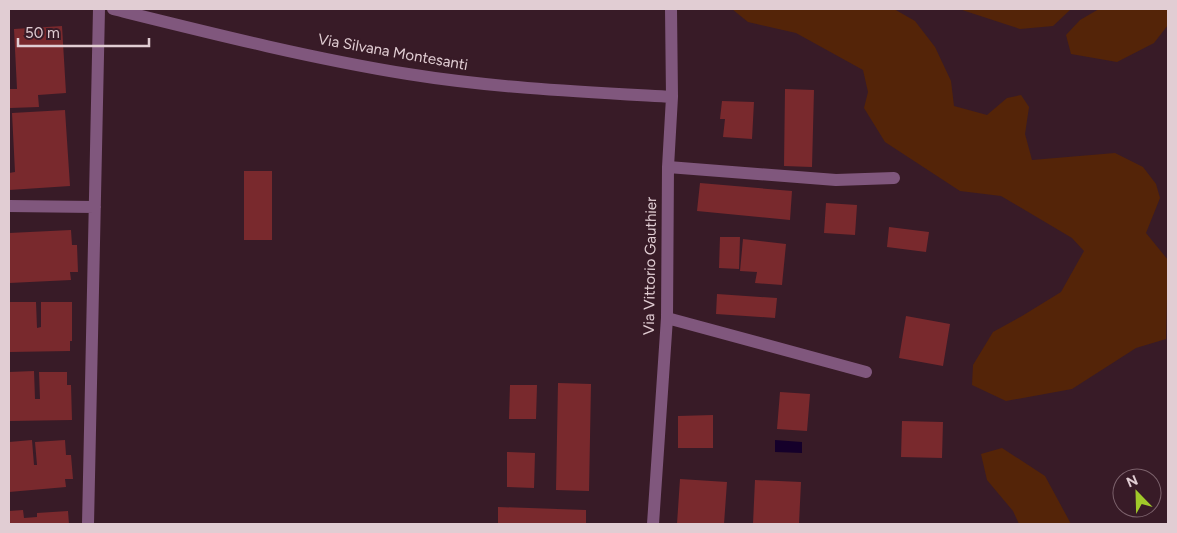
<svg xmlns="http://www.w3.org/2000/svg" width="1177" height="533" font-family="Figtree,sans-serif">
  <rect width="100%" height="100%" fill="#381b27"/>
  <!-- green -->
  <path fill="#542408" d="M732,9h162l21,12 20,26 16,34 3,25 33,9 20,-17 14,-3 8,12 -4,27 7,26 83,-7 28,14 13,17 4,14 -14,35 22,27 -2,79 -30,9 -64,41 -66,12 -34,-16 1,-20 20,-33 29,-16 39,-24 23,-41 -12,-13 -71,-42 -41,-5 -75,-49 -21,-34 4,-16 -5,-22 -67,-37 -48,-11z
    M959,9h112l-18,17 -33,3z
    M1099,9h69v16l-14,18 -37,19 -46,-8 -5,-19 14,-15z
    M1002,448l43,28 26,48h-52l-6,-13 -26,-31 -6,-26z"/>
  <!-- water -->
  <path fill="#15002a" d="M775,440l27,2v11l-27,-1z"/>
  <!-- building -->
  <path fill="#79292d" d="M62,26l4,67 -28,2 1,12 -29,1 -1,-19h8l-3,-60z
    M785,89l29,1 -2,77 -28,-1z
    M722,101l32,1 -2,37 -29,-2 2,-18h-5z
    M65,110l5,76 -61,4v-17l6,-1 -3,-59z
    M244,171h28v69h-28z
    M700,183l92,8 -2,29 -93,-9z
    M826,203l31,2 -2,30 -31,-2z
    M889,227l40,5 -3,20 -39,-5z
    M71,230l1,15h5l1,27h-8l1,8 -62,3v-50z
    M720,237h20l-1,32 -20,-1z
    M743,239l43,5 -4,41 -27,-2 2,-11 -17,-1z
    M717,294l60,4 -2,20 -59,-4z
    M9,302h27l1,26 4,-1v-25h31v39h-2v10l-61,1z
    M906,316l44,8 -7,42 -44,-8z
    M34,371l1,28h5l-1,-27h28v13h4l1,35 -63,1v-49z
    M558,383l33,1 -2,107 -33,-1z
    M510,385h27l-1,34h-27z
    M780,392l30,2 -3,37 -30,-2z
    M713,415v33h-35v-32z
    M902,421l41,1 -1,36 -41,-1z
    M32,440l2,25h3l-2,-23 30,-2 1,15h5l2,24h-8l1,8 -57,5v-50z
    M507,452l28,1 -1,35 -27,-1z
    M680,479l47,3 -3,42h-47z
    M755,480l46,2 -2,42h-46z
    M498,507l88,3v14h-88z
    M23,510l1,8 13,-1v-4l31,-2 1,13h-60v-13z"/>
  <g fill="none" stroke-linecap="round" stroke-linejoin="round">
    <!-- minor -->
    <path stroke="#80577d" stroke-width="12" d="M113,9c97,24 196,49 295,65 87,14 176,18 264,23
      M668,167l168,13 58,-2
      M9,206l86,1
      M667,318l199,54
      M88,524l11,-515
      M653,524l14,-206 1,-151 4,-70 -1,-88"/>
  </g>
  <g text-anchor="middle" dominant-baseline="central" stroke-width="4.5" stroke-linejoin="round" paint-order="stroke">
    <!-- street labels -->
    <g font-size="15" fill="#e1cdd3" stroke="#381b27">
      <text transform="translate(393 52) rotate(10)">Via Silvana Montesanti</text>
      <text transform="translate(650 266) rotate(-89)">Via Vittorio Gauthier</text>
    </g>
  </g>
  <!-- border -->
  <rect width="1177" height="533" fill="none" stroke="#e1cdd3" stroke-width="20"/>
  <!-- north arrow -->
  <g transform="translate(1137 493) rotate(337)"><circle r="24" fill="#381b27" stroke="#7c626c"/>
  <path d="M0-4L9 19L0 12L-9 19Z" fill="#a1c92a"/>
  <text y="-8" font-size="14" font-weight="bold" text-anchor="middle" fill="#e1cdd3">N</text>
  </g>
  <!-- scale -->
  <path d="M18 38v8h131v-8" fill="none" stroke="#e1cdd3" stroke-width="2.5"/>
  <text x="25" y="38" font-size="15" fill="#e1cdd3" stroke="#381b27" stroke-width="4" paint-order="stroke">50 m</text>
</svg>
